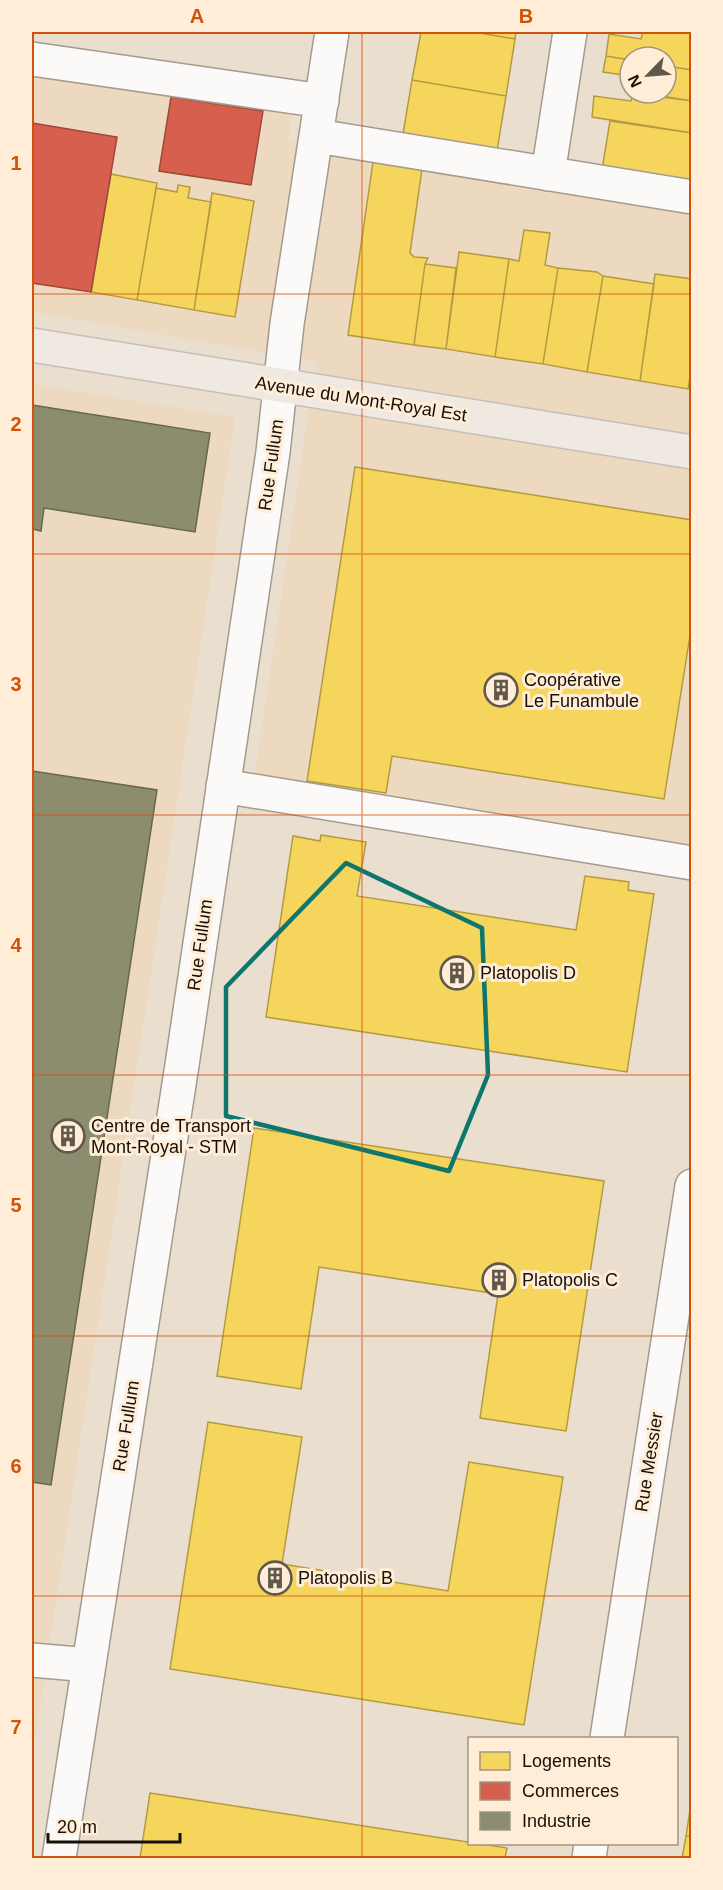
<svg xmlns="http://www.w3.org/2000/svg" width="723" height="1890" font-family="Arial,sans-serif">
  <rect width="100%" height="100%" fill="#eadecf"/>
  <!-- built -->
  <path fill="#edd8c0" d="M32,46l262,38 -6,58 403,63v654l-437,-78 62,-420 -284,-49z
    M32,384l203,33 -203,1343z"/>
  <!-- homes -->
  <path fill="#f6d55c" stroke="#b39a42" stroke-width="1.5" d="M421,32h53l41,7 -9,57 -94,-16z
    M474,32h42l-1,7z
    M643,32h49v38l-26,-4v-9h-36v3l-24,-4 3,-22 32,5z
    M606,56l24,4v16l-27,-4z
    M666,66l26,4v31l-49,-8h23z
    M412,80l94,16 -10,61 -94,-17z
    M632,93l60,8v32l-100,-16 2,-21 37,5z
    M610,121l82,12v52l-90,-15z
    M373,162l49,7 -12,84 4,4 14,1 -3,6 -11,81 -66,-10z
    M111,174l46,9 -20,117 -46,-8z
    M178,185l12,2 -2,11 23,4 -17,108 -57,-10 19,-112 21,4z
    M212,193l42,8 -19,116 -41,-7z
    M524,230l26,3 -5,32 13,3 -15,96 -48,-7 14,-98 10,2z
    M459,252l50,7 -14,98 -49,-8z
    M425,264l31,4 -10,81 -32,-4z
    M558,268l39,4 6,4 -16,96 -44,-8z
    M655,274l37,5v87l-4,23 -48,-8z
    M603,276l51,8 -14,97 -53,-9z
    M355,467l337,53v103l-28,176 -272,-43 -6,37 -79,-12z
    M321,835l45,7 -9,54 219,34 9,-54 44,6 -1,8 26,4 -27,178 -361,-55 27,-181 27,5z
    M254,1128l350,53 -38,250 -86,-13 18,-124 -179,-27 -18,122 -84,-13z
    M208,1422l94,15 -20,127 166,27 21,-129 94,15 -39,248 -354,-56z
    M150,1793l357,55 -2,10h-365z
    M692,1797v40l-6,-1z
    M686,1836l6,1v21h-10z"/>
  <!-- shops -->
  <path fill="#d6604d" stroke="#9d4838" stroke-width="1.5" d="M171,97l92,14 -12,74 -92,-14z
    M32,123l85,14 -26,155 -59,-9z"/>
  <!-- industry -->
  <path fill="#8c8c6e" stroke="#69674f" stroke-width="1.5" d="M32,405l178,28 -15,99 -151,-24 -3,23 -9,-2z
    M32,771l125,19 -106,695 -19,-3z"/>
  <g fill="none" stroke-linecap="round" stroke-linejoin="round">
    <defs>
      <path id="minor" d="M32,59l290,42
        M317,136l375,61
        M548,174l22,-142
        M223,786l469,77
        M32,1660l57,5
        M607,1738l85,-552
        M59,1858l123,-793 91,-613 14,-128 45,-292
        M589,1858l2,-14"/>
      <path id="major" d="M32,345l660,107"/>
    </defs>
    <!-- minor casing -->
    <use href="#minor" stroke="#a49b90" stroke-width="36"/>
    <!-- major casing -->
    <use href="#major" stroke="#c5bfb7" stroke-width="36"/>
    <!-- minor -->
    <use href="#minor" stroke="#fcfaf8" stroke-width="33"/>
    <!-- major -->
    <use href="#major" stroke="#efe9e1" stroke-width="33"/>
  </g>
  <!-- marked area -->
  <path fill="none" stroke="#0f766e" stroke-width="4.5" stroke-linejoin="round" d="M346,863l136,65 6,147 -39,96 -223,-55v-129z"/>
  <!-- grid -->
  <path fill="none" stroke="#d3520b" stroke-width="1.5" stroke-opacity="0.55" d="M362,32v1826M32,294h660M32,554h660M32,815h660M32,1075h660M32,1336h660M32,1596h660"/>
  <!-- icons -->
  <defs>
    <symbol id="building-ring" viewBox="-11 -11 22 22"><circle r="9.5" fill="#ffedd7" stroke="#61584c" stroke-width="1.5"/><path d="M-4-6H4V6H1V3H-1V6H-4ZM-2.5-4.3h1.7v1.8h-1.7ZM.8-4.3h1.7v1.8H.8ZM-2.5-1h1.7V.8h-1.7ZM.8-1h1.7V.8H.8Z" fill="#61584c"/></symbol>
  </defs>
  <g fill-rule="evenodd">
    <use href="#building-ring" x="482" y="671" width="38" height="38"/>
    <use href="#building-ring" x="438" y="954" width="38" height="38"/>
    <use href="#building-ring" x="49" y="1117" width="38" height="38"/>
    <use href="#building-ring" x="480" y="1261" width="38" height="38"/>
    <use href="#building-ring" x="256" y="1559" width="38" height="38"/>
  </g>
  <g text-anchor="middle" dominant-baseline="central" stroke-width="6" stroke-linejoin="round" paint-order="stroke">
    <!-- street labels -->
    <g font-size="18" fill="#171006" stroke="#ffedd7">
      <text transform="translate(361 399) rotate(9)">Avenue du Mont-Royal Est</text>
      <text transform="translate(271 465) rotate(-82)">Rue Fullum</text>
      <text transform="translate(200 945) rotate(-82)">Rue Fullum</text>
      <text transform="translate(126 1426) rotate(-81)">Rue Fullum</text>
      <text transform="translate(649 1462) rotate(-81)">Rue Messier</text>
    </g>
    <!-- poi labels -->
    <g font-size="18" fill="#171006" stroke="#ffedd7" text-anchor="start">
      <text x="524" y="680">Coopérative<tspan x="524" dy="21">Le Funambule</tspan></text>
      <text x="480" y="973">Platopolis D</text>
      <text x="91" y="1126">Centre de Transport<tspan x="91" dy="21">Mont-Royal - STM</tspan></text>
      <text x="522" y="1280">Platopolis C</text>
      <text x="298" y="1578">Platopolis B</text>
    </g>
  </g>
  <!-- border -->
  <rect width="723" height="1890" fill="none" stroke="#ffedd7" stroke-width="66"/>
  <!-- legend -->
  <rect x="468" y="1737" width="210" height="108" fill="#ffedd7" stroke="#a29583" stroke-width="1.5"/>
  <rect x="480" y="1752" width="30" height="18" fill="#f6d55c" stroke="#a29583" stroke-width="1.5"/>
  <text x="522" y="1767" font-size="18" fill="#171006">Logements</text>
  <rect x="480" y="1782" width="30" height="18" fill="#d6604d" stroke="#a29583" stroke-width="1.5"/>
  <text x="522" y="1797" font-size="18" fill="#171006">Commerces</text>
  <rect x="480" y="1812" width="30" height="18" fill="#8c8c6e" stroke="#a29583" stroke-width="1.5"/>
  <text x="522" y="1827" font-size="18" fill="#171006">Industrie</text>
  <!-- north arrow -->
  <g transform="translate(648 75) rotate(245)"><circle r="28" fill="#ffedd7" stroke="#a29583" stroke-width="1.5"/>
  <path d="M0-4.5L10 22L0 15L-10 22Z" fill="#61584c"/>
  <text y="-9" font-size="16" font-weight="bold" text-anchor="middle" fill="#171006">N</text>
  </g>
  <!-- scale -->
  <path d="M48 1833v9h132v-9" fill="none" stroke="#171006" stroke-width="3"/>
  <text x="57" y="1833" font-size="18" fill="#171006" stroke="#ffedd7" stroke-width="4.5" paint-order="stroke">20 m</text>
  <rect x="33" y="33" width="657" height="1824" fill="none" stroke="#d3520b" stroke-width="2"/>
  <g font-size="20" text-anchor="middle" font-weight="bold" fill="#d3520b">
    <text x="197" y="23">A</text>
    <text x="526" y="23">B</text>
    <text x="16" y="170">1</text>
    <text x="16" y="431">2</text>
    <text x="16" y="691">3</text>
    <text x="16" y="952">4</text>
    <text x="16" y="1212">5</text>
    <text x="16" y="1473">6</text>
    <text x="16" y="1734">7</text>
  </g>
</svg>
